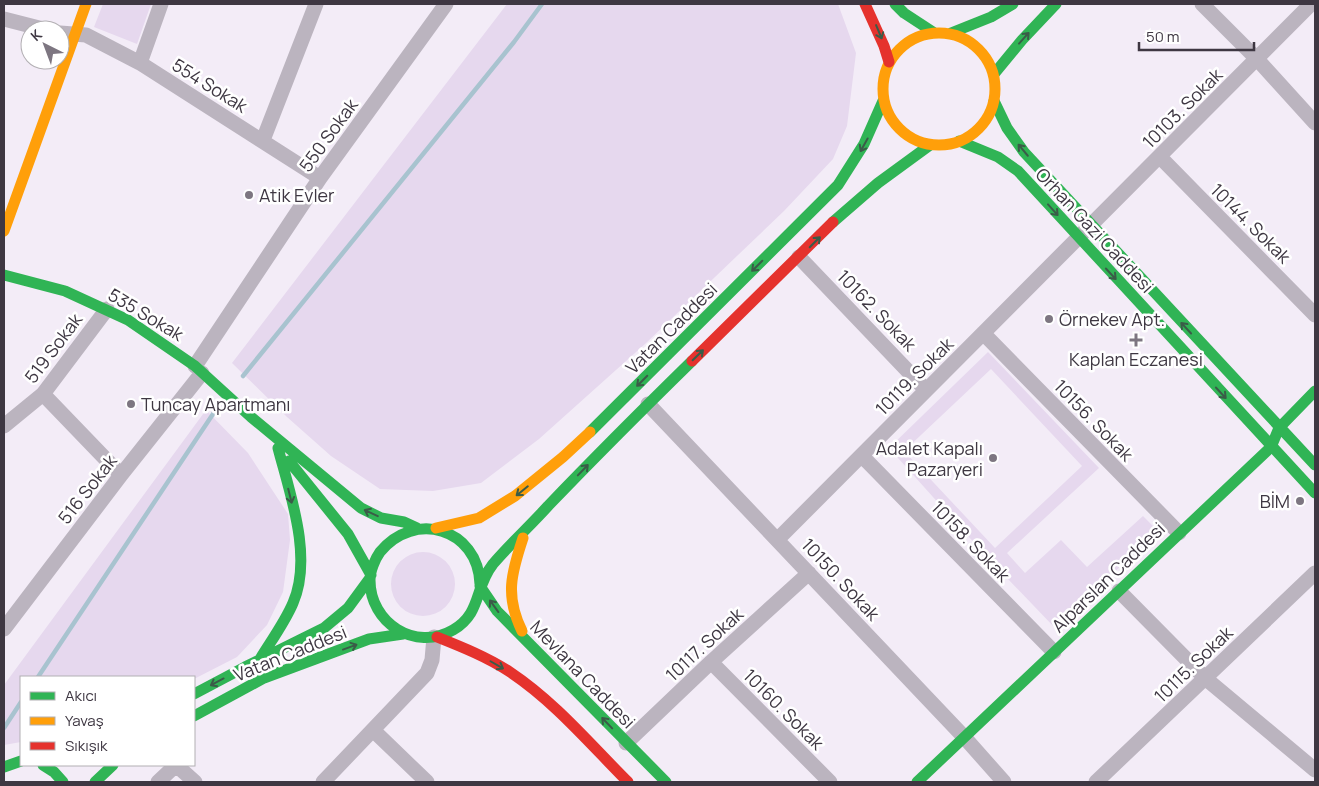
<svg xmlns="http://www.w3.org/2000/svg" width="1319" height="786" font-family="Manrope,sans-serif">
  <rect width="100%" height="100%" fill="#f3ecf7"/>
  <!-- green -->
  <path fill="#e6d8ee" fill-rule="evenodd" d="M103,4h48l-14,40 -43,-17z
    M507,4h331l18,49 -9,73 -14,33 -49,52 -139,133 -106,95 -58,44 -48,8 -53,-2 -49,-33 -44,-39 -55,-54z
    M988,352l111,116 -92,85 18,20 36,-33 26,27 56,-51 15,15 -103,97 -69,-72 -97,-108zM991,369l91,97 -87,82 -91,-97z
    M206,410l42,43 40,61 2,26 -7,52 -16,33 -30,32 -43,22v-2h-173v65l-17,3v-60z
    M391 584a32 32 0 1 1 64 0a32 32 0 1 1-64 0Z"/>
  <g fill="none" stroke-linecap="round" stroke-linejoin="round">
    <!-- stream -->
    <path stroke="#a8c3cf" stroke-width="4.5" d="M243,376l271,-334 28,-38
      M38,677l177,-266
      M4,728l17,-26"/>
    <!-- street -->
    <path stroke="#bbb4bf" stroke-width="15" d="M1202,4l55,55 58,64
      M4,19l43,11
      M60,33l26,2 54,28 180,115
      M140,63l21,-59
      M263,140l53,-136
      M1160,157l155,158
      M799,257l127,133
      M983,333l196,200
      M195,366l125,-188 126,-174
      M43,394l78,81
      M648,404l317,334 39,44
      M4,426l39,-32 64,-85
      M862,456l192,196
      M777,540l534,-536
      M1119,591l86,87 110,92
      M4,629l117,-154 81,-102
      M711,662l119,120
      M374,731l53,51
      M626,743l85,-81 98,-89
      M176,765l19,17
      M158,782l18,-17
      M323,782l104,-109 5,-13 2,-23
      M1096,782l219,-209"/>
    <!-- fast -->
    <path stroke="#30b455" stroke-width="11" d="M895,4l9,9 29,19
      M951,33l40,-16 22,-13
      M994,74l28,-34 34,-36
      M994,101l13,27 17,24 291,313
      M959,141l39,16 20,14 297,322
      M833,222l45,-39 52,-38
      M4,275l61,16 63,29 67,46 56,51 110,91 20,10 23,4 13,6
      M590,432l248,-247 26,-41 19,-43
      M289,461l59,73 23,41
      M480,584c-2,-56 -66,-74 -100,-32 -5,7 -10,19 -10,28 0,43 45,72 83,50 29,-17 21,-42 40,-66 17,-20 37,-38 55,-58 47,-49 95,-97 144,-145
      M480,586l17,25 169,171
      M260,659c11,-18 25,-37 33,-56 20,-46 -3,-109 -15,-155
      M194,694l51,-27 79,-39 24,-20 22,-30
      M194,716l70,-38 105,-39 34,-5
      M43,765l11,7 9,10
      M4,767l17,-6
      M95,782l18,-17
      M917,782l354,-335 8,-19 36,-37"/>
    <!-- slow -->
    <path stroke="#ff9f0a" stroke-width="11" d="M883 89a56 56 0 1 1 112 0a56 56 0 1 1-112 0Z
      M4,231l82,-227
      M436,528l43,-10 36,-22 48,-39 27,-25
      M522,631c-17,-35 -11,-57 1,-93"/>
    <!-- jam -->
    <path stroke="#e5322d" stroke-width="11" d="M865,4l19,42 5,16
      M692,361l141,-139
      M437,637c25,10 50,20 73,35 45,30 80,72 118,110"/>
  </g>
  <!-- one-way arrows -->
  <defs><path id="oneway-shaft" d="M-6 0H5M1.5-3L5.5 0L1.5 3" fill="none" stroke-width="1.6" stroke-linecap="round" stroke-linejoin="round" transform="scale(1.25)"/></defs>
  <g stroke="#3a5c48">
    <use href="#oneway-shaft" transform="translate(879 32) rotate(67)"/>
    <use href="#oneway-shaft" transform="translate(1024 38) rotate(-48)"/>
    <use href="#oneway-shaft" transform="translate(864 145) rotate(119)"/>
    <use href="#oneway-shaft" transform="translate(1023 150) rotate(-130)"/>
    <use href="#oneway-shaft" transform="translate(1053 210) rotate(48)"/>
    <use href="#oneway-shaft" transform="translate(815 242) rotate(-45)"/>
    <use href="#oneway-shaft" transform="translate(757 266) rotate(135)"/>
    <use href="#oneway-shaft" transform="translate(1111 274) rotate(47)"/>
    <use href="#oneway-shaft" transform="translate(1186 328) rotate(-133)"/>
    <use href="#oneway-shaft" transform="translate(698 355) rotate(-44)"/>
    <use href="#oneway-shaft" transform="translate(642 381) rotate(135)"/>
    <use href="#oneway-shaft" transform="translate(1221 393) rotate(47)"/>
    <use href="#oneway-shaft" transform="translate(583 470) rotate(-46)"/>
    <use href="#oneway-shaft" transform="translate(522 491) rotate(141)"/>
    <use href="#oneway-shaft" transform="translate(290 496) rotate(76)"/>
    <use href="#oneway-shaft" transform="translate(371 513) rotate(-155)"/>
    <use href="#oneway-shaft" transform="translate(494 606) rotate(-126)"/>
    <use href="#oneway-shaft" transform="translate(350 647) rotate(-20)"/>
    <use href="#oneway-shaft" transform="translate(497 665) rotate(30)"/>
    <use href="#oneway-shaft" transform="translate(217 682) rotate(152)"/>
    <use href="#oneway-shaft" transform="translate(607 723) rotate(-134)"/>
  </g>
  <!-- markers -->
  <g fill="#7d7681" stroke="#fff" stroke-width="2">
    <circle cx="249" cy="195" r="5"/>
    <circle cx="1049" cy="319" r="5"/>
    <path d="M1133.5 332.5h5v5h5v5h-5v5h-5v-5h-5v-5h5z"/>
    <circle cx="131" cy="404" r="5"/>
    <circle cx="993" cy="458" r="5"/>
    <circle cx="1300" cy="501" r="5"/>
  </g>
  <g text-anchor="middle" dominant-baseline="central" stroke-width="5" stroke-linejoin="round" paint-order="stroke">
    <!-- street labels -->
    <g font-size="18" fill="#3e3742" stroke="#fff">
      <text transform="translate(210 85) rotate(32)">554 Sokak</text>
      <text transform="translate(1182 108) rotate(-45)">10103. Sokak</text>
      <text transform="translate(328 135) rotate(-54)">550 Sokak</text>
      <text transform="translate(1251 223) rotate(45)">10144. Sokak</text>
      <text transform="translate(1095 230) rotate(47)">Orhan Gazi Caddesi</text>
      <text transform="translate(877 310) rotate(46)">10162. Sokak</text>
      <text transform="translate(146 314) rotate(31)">535 Sokak</text>
      <text transform="translate(671 328) rotate(-45)">Vatan Caddesi</text>
      <text transform="translate(53 348) rotate(-53)">519 Sokak</text>
      <text transform="translate(914 376) rotate(-45)">10119. Sokak</text>
      <text transform="translate(1094 420) rotate(46)">10156. Sokak</text>
      <text transform="translate(87 489) rotate(-52)">516 Sokak</text>
      <text transform="translate(971 541) rotate(46)">10158. Sokak</text>
      <text transform="translate(1108 577) rotate(-44)">Alparslan Caddesi</text>
      <text transform="translate(841 579) rotate(47)">10150. Sokak</text>
      <text transform="translate(704 644) rotate(-43)">10117. Sokak</text>
      <text transform="translate(290 653) rotate(-22)">Vatan Caddesi</text>
      <text transform="translate(1193 664) rotate(-44)">10115. Sokak</text>
      <text transform="translate(583 674) rotate(46)">Mevlana Caddesi</text>
      <text transform="translate(784 709) rotate(45)">10160. Sokak</text>
    </g>
    <!-- poi labels -->
    <g font-size="18" fill="#3e3742" stroke="#fff" text-anchor="start">
      <text x="259" y="195">Atik Evler</text>
      <text x="1059" y="319">Örnekev Apt.</text>
      <text x="1136" y="359" text-anchor="middle">Kaplan Eczanesi</text>
      <text x="141" y="404">Tuncay Apartmanı</text>
      <text x="983" y="448" text-anchor="end">Adalet Kapalı<tspan x="983" dy="21">Pazaryeri</tspan></text>
      <text x="1290" y="501" text-anchor="end">BİM</text>
    </g>
  </g>
  <!-- border -->
  <rect width="1319" height="786" fill="none" stroke="#3e3742" stroke-width="10"/>
  <!-- legend -->
  <rect x="20" y="676" width="175" height="90" fill="#ffffff" stroke="#b2afb3"/>
  <rect x="30" y="692" width="25" height="8" fill="#30b455" stroke="#b2afb3"/>
  <text x="65" y="701" font-size="15" fill="#3e3742">Akıcı</text>
  <rect x="30" y="717" width="25" height="8" fill="#ff9f0a" stroke="#b2afb3"/>
  <text x="65" y="726" font-size="15" fill="#3e3742">Yavaş</text>
  <rect x="30" y="742" width="25" height="8" fill="#e5322d" stroke="#b2afb3"/>
  <text x="65" y="751" font-size="15" fill="#3e3742">Sıkışık</text>
  <!-- north arrow -->
  <g transform="translate(45 45) rotate(318)"><circle r="24" fill="#ffffff" stroke="#b2afb3"/>
  <path d="M0-4L9 19L0 12L-9 19Z" fill="#7d7681"/>
  <text y="-8" font-size="14" font-weight="bold" text-anchor="middle" fill="#3e3742">K</text>
  </g>
  <!-- scale -->
  <path d="M1139 42v8h115v-8" fill="none" stroke="#3e3742" stroke-width="2.5"/>
  <text x="1146" y="42" font-size="15" fill="#3e3742" stroke="#ffffff" stroke-width="4" paint-order="stroke">50 m</text>
</svg>
